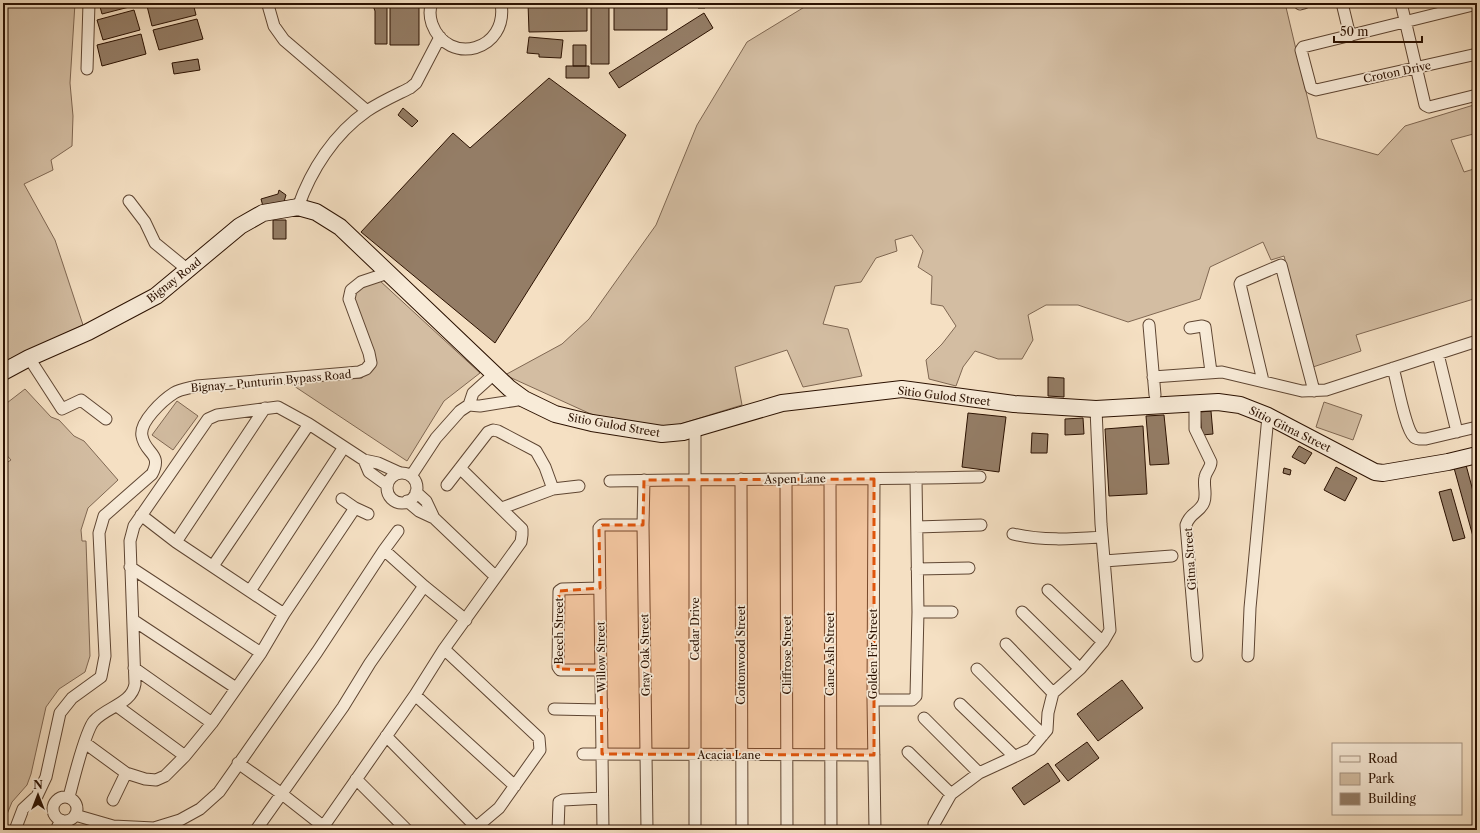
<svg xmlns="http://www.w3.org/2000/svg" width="1480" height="833" font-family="'Libre Caslon Text',serif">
  <rect width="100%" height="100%" fill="#f5e0c3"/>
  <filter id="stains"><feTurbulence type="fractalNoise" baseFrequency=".005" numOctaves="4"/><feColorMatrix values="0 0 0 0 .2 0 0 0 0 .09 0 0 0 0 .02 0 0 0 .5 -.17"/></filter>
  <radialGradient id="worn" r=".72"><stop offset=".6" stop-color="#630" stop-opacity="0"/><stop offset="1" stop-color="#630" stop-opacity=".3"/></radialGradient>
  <!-- green -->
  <path fill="#d3bda2" stroke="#7f6752" d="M3,3h72l-5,80 3,33 -1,30 -21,14 2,10 -29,14 31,56 28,85 -80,37z
    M811,3h474l32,135 61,17 27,-29 72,-22v29l-26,7 13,32 13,-4v130l-121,37 5,16 -48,16 -29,-111 -13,4 -8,-18 -53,25 -10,32 -72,23 -50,-17h-32l-18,10 5,25 -11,19h-24l-23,-8 -12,16 -7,19 -27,-7 -3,-19 16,-16 14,-18 -13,-20 -12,-2 1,-28 -14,-9 5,-16 -11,-16 -17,5 2,11 -21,7 -15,24 -26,4 -12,38 25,5 14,47 -59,11 -16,-37 -52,17 7,38 -78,24 -71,-14 -88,-40 57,-31 27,-25 67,-94 41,-100 50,-83z
    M379,280l101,93 -36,28 -37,60 -116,-77 71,-6 13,-13v-10l-20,-54 -1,-7 6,-5z
    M25,389l26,28 8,3 15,16 10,5 34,39 -30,28 -7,22 1,11h4l4,115 -5,16 -26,17 -13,18 -15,67 -4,11 -15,17 -9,22v-359l8,-5 -8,-9v-22l4,-4 -4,-5v-14z
    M177,401l21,15 -25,34 -21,-15z
    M1324,402l38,13 -9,25 -37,-13z"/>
  <!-- building -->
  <path fill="#947d66" stroke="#2b1101" d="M99,3h33l1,3 -31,8z
    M161,3h32l3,12 -44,11 -5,-20z
    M372,3h15v41h-12v-33z
    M390,3h29v42h-29z
    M528,3h49v2h10v26l-58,1z
    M591,3h18v61h-18z
    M614,3h53v27h-53z
    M698,3h7v5h-7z
    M134,10l6,20 -37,10 -6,-20z
    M704,13l9,15 -94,60 -10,-15z
    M197,19l6,20 -44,11 -6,-20z
    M141,34l5,20 -44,12 -5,-21z
    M529,37l34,3 -2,18 -22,-1v-3l-12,-1z
    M573,45h13v21h-13z
    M198,59l2,11 -26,4 -2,-11z
    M566,66h23v12h-23z
    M549,78l77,57 -131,208 -134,-111 92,-99 17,15z
    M403,108l15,13 -6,6 -14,-12z
    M279,190l7,5 -3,10 -19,5 -3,-11 17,-5z
    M273,220h13v19h-13z
    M1048,377l16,1v19l-16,-1z
    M1211,411l2,23 -11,1 -2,-23z
    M968,413l38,4 -7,55 -37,-5z
    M1164,415l5,49 -19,1 -4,-49z
    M1083,418l1,16 -19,1v-16z
    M1143,426l4,68 -38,2 -4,-67z
    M1032,433l16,1 -1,19h-16z
    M1299,446l13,7 -7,11 -13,-7z
    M1466,465l11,41v34h-3l-20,-72z
    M1336,467l21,11 -12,23 -21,-11z
    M1284,468l7,2 -1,5 -7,-2z
    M1451,489l14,49 -12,3 -14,-49z
    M1122,680l21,28 -45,33 -21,-27z
    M1087,742l12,16 -31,23 -13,-16z
    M1048,763l12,18 -36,24 -12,-17z"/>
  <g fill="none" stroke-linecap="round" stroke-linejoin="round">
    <defs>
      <path id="minor" d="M432,3c-3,7 -2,15 0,21 16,43 77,27 69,-21
        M1342,3l8,33
        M1401,3l24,102 4,2 48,-12
        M1300,4l4,-1
        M1477,4l-174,43 -2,3 10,38 5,2 161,-36
        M268,5l6,21 10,14 83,71
        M87,69l2,-66
        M129,201l16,21 10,21 33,27
        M298,207c13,-37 36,-73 69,-96 13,-9 29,-16 43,-23l6,-5 24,-46
        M1149,325l6,70
        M1190,328l12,-2 3,1 6,45
        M1438,354l19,78
        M29,358l33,51 19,-9 25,19
        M1393,368c4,13 12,61 21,69 4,3 8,2 12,2l51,-12
        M1153,377l69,-5 80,19 24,-1 151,-49
        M1263,381l-23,-97 1,-2 40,-17 33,126
        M1195,402v27l16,33c0,6 -5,9 -6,15 -2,8 2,17 -1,25 -4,11 -14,10 -18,23l11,131
        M469,405l11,1 44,-7
        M695,428v402
        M387 488a15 15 0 1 1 30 0a15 15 0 1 1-30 0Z
        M411,476l25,-38 24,-27 9,-6 4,-12 20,-18
        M741,479l1,351
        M830,479l1,351
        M874,479l-1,221 2,130
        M644,480l-1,45 4,305
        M786,480l1,350
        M610,481c123,-3 247,-1 370,-4
        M387,485l-18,-13 -5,-12 14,3 22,10
        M447,485l41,-53 5,-2 5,1 38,20 9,16 8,22
        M407,501l12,10 15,7 -8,-17 -10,-9
        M355,508l13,6
        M502,508l51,-19 26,-3
        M141,515l35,27 108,72
        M434,518l62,59
        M917,527l64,-2
        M1013,534c30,7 58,5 89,3
        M176,542l89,-134
        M384,550l14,-19
        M1104,561l68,-5
        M213,566l96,-142
        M130,567l131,86
        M917,569l52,-1
        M600,588l-38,1 -3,2 -1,76 2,3h41
        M1048,590l55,52
        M250,591l94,-144
        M918,612h34
        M1022,612l58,57
        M133,620l103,68
        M1006,644l47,49
        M444,649l95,89 1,12 -41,58 -26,22
        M1248,656l2,-48 18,-192
        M134,668l78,55
        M977,669l66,66
        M415,695l100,91
        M873,700h39l4,-4 2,-84 -2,-134
        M960,704l54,52
        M117,706l68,50
        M554,709l48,1
        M924,718l55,55
        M386,736l90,91
        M85,743l41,30 -13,27
        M908,752l43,42
        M583,754l291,1
        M238,763l44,31 46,36
        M126,773l19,6 11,1 9,-4 20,-20 27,-33 49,-70 23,-39 71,-106 -13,-9
        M356,779l51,51
        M69,797c4,-15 16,-66 25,-76 12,-14 38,-17 41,-37l-5,-143 4,-15 74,-107 9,-4 61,-8 31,17 55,36
        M53 809a12 12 0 1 1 24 0a12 12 0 1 1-24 0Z
        M75,815l38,11 41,2 26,-8 20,-11 19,-17 98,-140 67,-102 40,36 42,34
        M934,824l17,-30 28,-21 52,-24 16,-19 1,-17 5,-20 27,-24 23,-27 7,-12 -9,-106 -5,-115
        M15,830l8,-21 14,-13 9,-19 14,-64 12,-15 29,-21 4,-21 -6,-123 5,-17 48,-42c11,-21 -7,-20 -10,-38 -3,-14 21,-36 32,-43 6,-4 16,-5 23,-7l162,-14 7,-3 5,-6 -2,-10 -20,-54 2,-9 10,-8 27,-9
        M56,830l5,-10
        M256,830l87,-123 27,-44 54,-77
        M321,830l94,-135 29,-46 77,-107 1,-7v-6l-62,-61
        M558,830l1,-28 4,-2 39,-2
        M603,830l-4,-302 3,-3h41"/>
      <path id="secondary" d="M3,372l26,-14 59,-26 68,-36 84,-70 23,-13 35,-6 18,5 24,15 169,161 15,11 31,15 37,9 70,11 21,-2 99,-29 120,-14 112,15 82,5 122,-7 22,3 28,11 107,56 8,1 65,-11 29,-7"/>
    </defs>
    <!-- minor casing -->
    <use href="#minor" stroke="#5e4532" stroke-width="13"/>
    <!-- secondary casing -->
    <use href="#secondary" stroke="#2b1101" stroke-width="18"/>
    <!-- minor -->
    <use href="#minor" stroke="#f8ebd8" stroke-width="11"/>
    <!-- secondary -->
    <use href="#secondary" stroke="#f8ebd8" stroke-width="16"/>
  </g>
  <!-- marked area -->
  <path fill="#df550b" fill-opacity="0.2" stroke="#df550b" stroke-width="3" stroke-dasharray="8 5" stroke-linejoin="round" d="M874,479v276l-272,-1 -1,-84 -43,-1 1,-78 41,-3 -1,-60 3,-3h41l1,-45z"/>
  <g text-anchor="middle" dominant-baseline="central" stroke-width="3.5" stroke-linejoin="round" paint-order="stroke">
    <!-- street labels -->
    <g font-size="11" fill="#2b1101" stroke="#f8ebd8">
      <text transform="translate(1397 72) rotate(-12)">Croton Drive</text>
      <text transform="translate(174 280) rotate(-38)">Bignay Road</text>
      <text transform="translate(271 381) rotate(-5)">Bignay - Punturin Bypass Road</text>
      <text transform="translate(944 396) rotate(7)">Sitio Gulod Street</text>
      <text transform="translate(614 425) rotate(10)">Sitio Gulod Street</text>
      <text transform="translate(1290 429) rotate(26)">Sitio Gitna Street</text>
      <text transform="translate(795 479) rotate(-1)">Aspen Lane</text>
      <text transform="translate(1190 559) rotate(-94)">Gitna Street</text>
      <text transform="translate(695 629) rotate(-90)">Cedar Drive</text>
      <text transform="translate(559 631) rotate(-90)">Beech Street</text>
      <text transform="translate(830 654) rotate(-90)">Cane Ash Street</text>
      <text transform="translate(873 654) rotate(-90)">Golden Fir Street</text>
      <text transform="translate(645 655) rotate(-91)">Gray Oak Street</text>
      <text transform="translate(741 655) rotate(-90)">Cottonwood Street</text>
      <text transform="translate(787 655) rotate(-90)">Cliffrose Street</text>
      <text transform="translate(601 657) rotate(-91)">Willow Street</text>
      <text x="729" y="755">Acacia Lane</text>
    </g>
  </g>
  <!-- margin -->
  <rect width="1480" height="833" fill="none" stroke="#f5e0c3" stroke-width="16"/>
  <rect x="4" y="4" width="1472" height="825" fill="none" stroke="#2b1101" stroke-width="2"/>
  <rect x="8" y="8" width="1464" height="817" fill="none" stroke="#2b1101"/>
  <!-- legend -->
  <rect x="1332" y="743" width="130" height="72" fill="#f8ebd8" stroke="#a69482"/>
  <rect x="1340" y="756" width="20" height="6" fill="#f8ebd8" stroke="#a69482"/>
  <text x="1368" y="763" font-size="12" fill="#2b1101">Road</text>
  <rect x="1340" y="773" width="20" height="12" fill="#d3bda2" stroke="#a69482"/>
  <text x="1368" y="783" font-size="12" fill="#2b1101">Park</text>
  <rect x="1340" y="793" width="20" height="12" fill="#947d66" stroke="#a69482"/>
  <text x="1368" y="803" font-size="12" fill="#2b1101">Building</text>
  <!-- north arrow -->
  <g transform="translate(38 795)" stroke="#f8ebd8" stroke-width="3" paint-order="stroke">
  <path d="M0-3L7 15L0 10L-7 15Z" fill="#2b1101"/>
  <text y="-6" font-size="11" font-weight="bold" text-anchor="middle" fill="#2b1101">N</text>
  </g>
  <!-- scale -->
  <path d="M1334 36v6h88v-6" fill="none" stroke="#2b1101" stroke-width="2"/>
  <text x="1340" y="36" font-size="12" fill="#2b1101" stroke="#f8ebd8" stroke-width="3" paint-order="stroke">50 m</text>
  <rect width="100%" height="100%" filter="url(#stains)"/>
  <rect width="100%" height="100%" fill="url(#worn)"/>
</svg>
